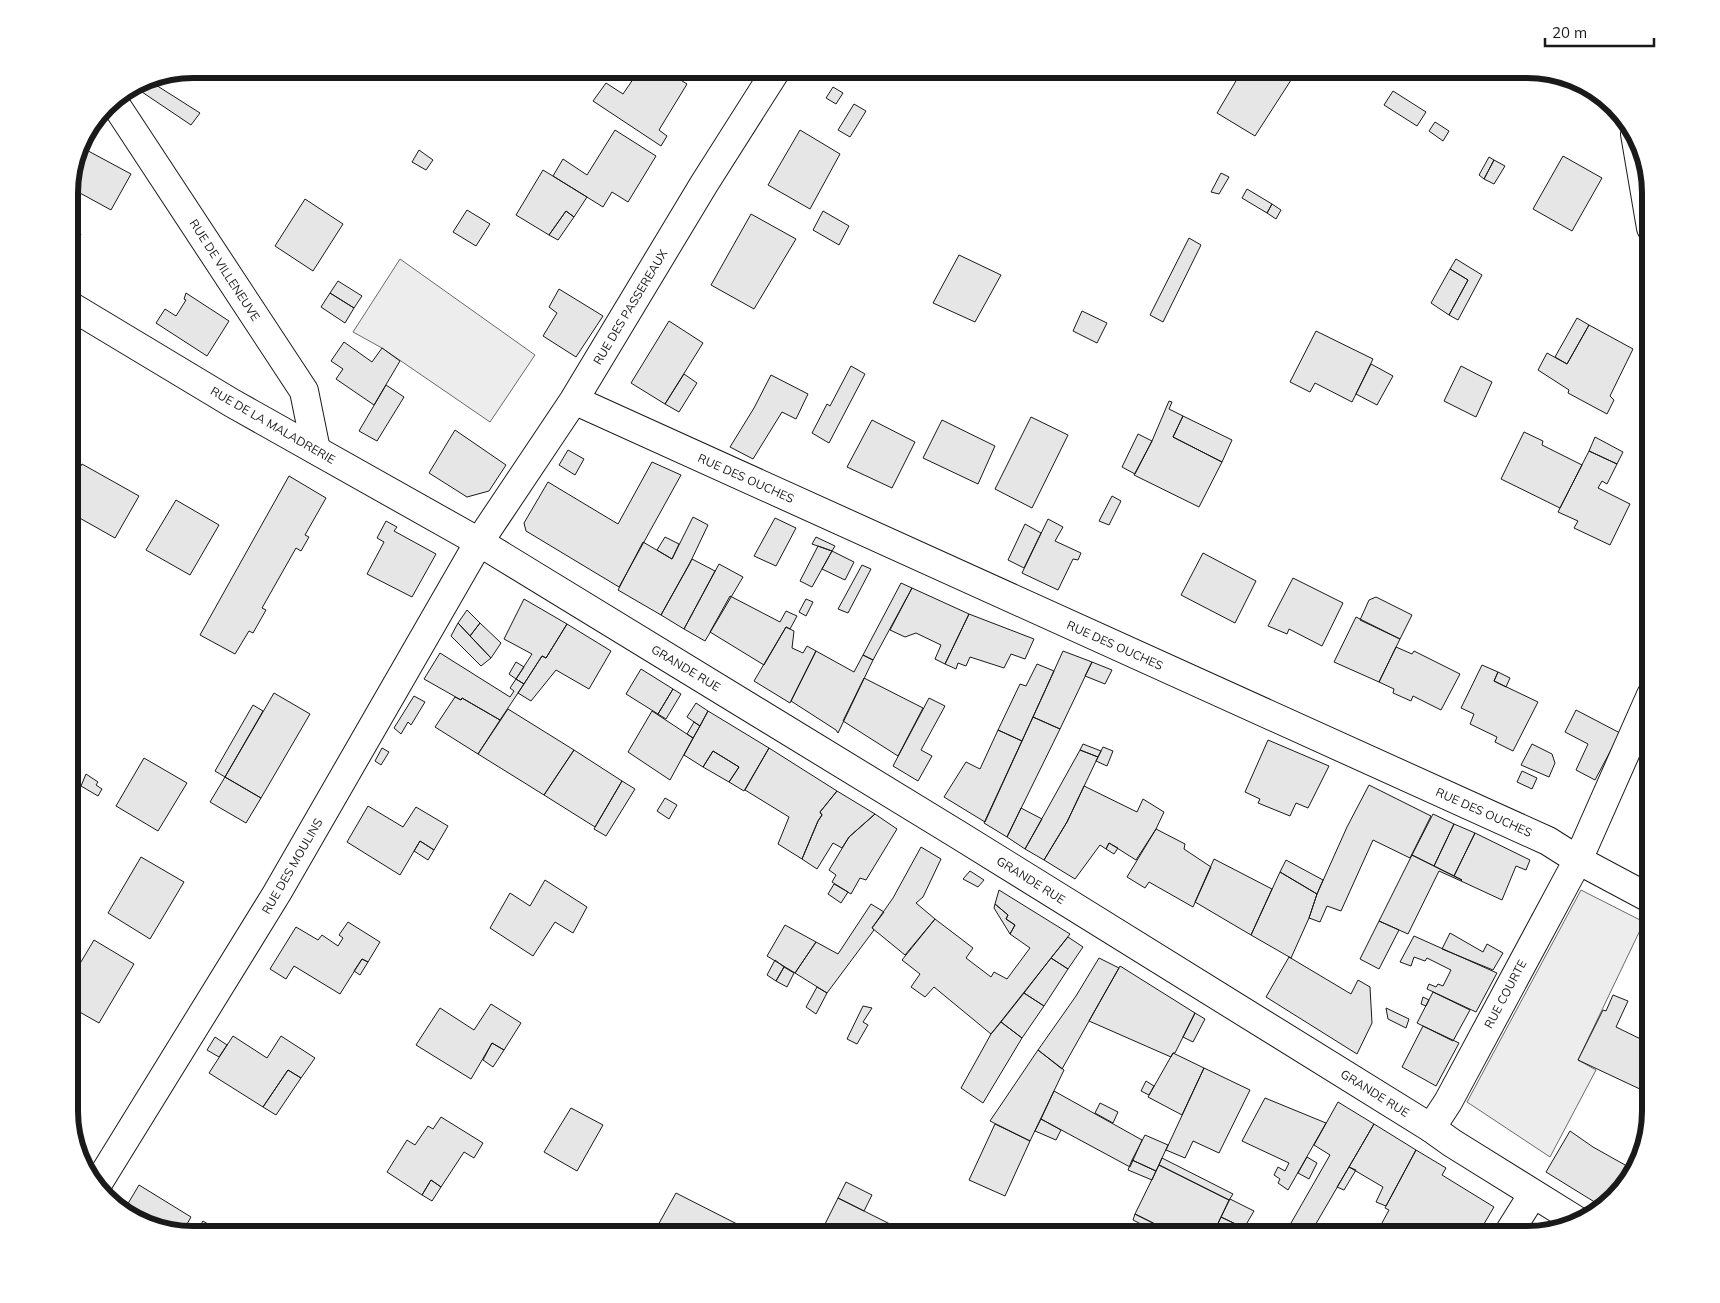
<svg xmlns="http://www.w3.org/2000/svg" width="1720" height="1303" font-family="Mulish,sans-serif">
  <rect width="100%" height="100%" fill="#fff"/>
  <!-- parking -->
  <path fill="#ededed" stroke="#6a6a6a" d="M400,259l135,96 -45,67 -108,-74 -29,-16z
    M1581,890l63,32 -66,138 18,10 -46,87 -83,-55z"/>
  <!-- building -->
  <path fill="#e6e6e6" stroke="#1a1a1a" d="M190,69h26l-8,11z
    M640,69h23l24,15 -28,46 8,6 -6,10 -68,-45 13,-18 17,11z
    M1243,69h38l12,8 -38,59 -38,-23z
    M148,80l52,33 -9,12 -49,-33z
    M833,87l10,6 -7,11 -10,-6z
    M1393,91l33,21 -9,14 -33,-21z
    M854,104l12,7 -16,26 -12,-7z
    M1435,122l14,9 -6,10 -14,-10z
    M615,130l41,26 -28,46 -16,-10 -9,15 -50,-31 10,-17 24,16z
    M800,130l40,24 -30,55 -42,-24z
    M79,146l52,28 -20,36 -42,-23z
    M419,150l14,10 -7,10 -14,-8z
    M1563,156l39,22 -30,53 -39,-22z
    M1489,157l5,3 -10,19 -5,-4z
    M1494,160l11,6 -11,18 -10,-5z
    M543,170l44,27 -13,20 -8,-6 -17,24 -33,-20z
    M1221,173l8,4 -10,17 -8,-2z
    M1247,189l25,15 -5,9 -25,-15z
    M305,199l38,25 -30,47 -38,-25z
    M1272,204l9,6 -5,9 -9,-6z
    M467,210l23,14 -14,22 -23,-14z
    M566,211l8,6 -16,23 -9,-5z
    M823,211l26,15 -10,19 -26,-15z
    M751,214l45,25 -42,70 -43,-24z
    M69,228l12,6 -12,23z
    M1189,238l12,7 -38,77 -13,-7z
    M959,255l42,20 -26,47 -42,-19z
    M1456,259l26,16 -24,45 -9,-5 19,-35 -18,-11z
    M1450,269l18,11 -19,35 -18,-12z
    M338,281l24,15 -8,12 -24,-15z
    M559,289l44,27 -27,41 -33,-21 14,-23 -8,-6z
    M186,293l43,28 -22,35 -51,-33 9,-14 11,7 10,-16 -2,-1z
    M330,293l24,15 -9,15 -24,-16z
    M1082,311l25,12 -10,20 -24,-12z
    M1577,318l12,7 -22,39 -12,-7z
    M669,321l34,22 -38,61 -34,-21z
    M1589,325l44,24 -23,47 4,4 -7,14 -39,-21 1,-3 -31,-20 9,-17 20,11z
    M1316,331l57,28 -21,43 -37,-19 -5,9 -20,-10z
    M344,342l28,20 10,-14 18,13 -26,44 -38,-26 7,-10 -12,-8z
    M1371,364l22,12 -16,29 -21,-11z
    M851,366l14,8 -36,69 -17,-10 15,-29 3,2z
    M1461,366l31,16 -16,35 -32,-16z
    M684,374l13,9 -18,29 -14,-8z
    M771,375l37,19 -12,25 -14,-7 -29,47 -23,-12 24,-39z
    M386,385l18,12 -27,44 -18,-10z
    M1169,401l3,1 -3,7 14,7 -10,21 49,25 -23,45 -65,-32 18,-34z
    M1183,416l49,24 -10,22 -49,-25z
    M1031,417l37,18 -36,73 -37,-19z
    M872,420l43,22 -23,46 -45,-21z
    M942,420l53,26 -17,38 -55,-26z
    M455,430l51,35 -17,26 -22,6 -38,-24z
    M1524,432l19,9 -1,4 40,20 -22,43 -59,-29z
    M1138,434l14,7 -17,33 -13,-7z
    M1595,437l28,15 -6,12 -28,-13z
    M568,450l16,9 -9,16 -16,-10z
    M1589,451l28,13 -10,20 -5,-3 -4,7 32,16 -20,41 -36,-17 4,-7 -20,-9z
    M652,462l29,13 -62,112 -93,-56 -2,-8 24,-41 70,42z
    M82,464l57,32 -24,42 -46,-26v-26z
    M289,476l37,22 -21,37 4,2 -8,14 -5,-3 -34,60 4,2 -13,23 -4,-2 -14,23 -35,-19z
    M1112,496l9,5 -12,24 -10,-4z
    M176,500l43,25 -29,50 -44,-25z
    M693,517l15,8 -19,40 -28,50 -43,-25 25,-48 29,17z
    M775,518l21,10 -20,38 -22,-10z
    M1048,519l15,8 -8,14 26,12 -3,7 -5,-1 -15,31 -36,-17z
    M386,521l11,6 -3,4 42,23 -24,43 -45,-23 17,-32 -7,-4z
    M1025,524l16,9 -17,35 -16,-8z
    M665,537l14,7 -7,15 -15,-9z
    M816,537l19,9 -3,5 -20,-7z
    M818,546l14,5 -20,36 -12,-6z
    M832,551l22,11 -9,18 -23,-11z
    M1203,553l53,28 -21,42 -54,-28z
    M692,559l23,12 -31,58 -23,-14z
    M719,564l24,13 -38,64 -21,-12z
    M862,565l9,4 -23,44 -10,-4z
    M1293,578l50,25 -21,43 -33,-17 -2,5 -19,-8z
    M901,583l11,5 -39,72 -10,-5z
    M912,588l57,26 -24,50 -10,-5 6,-14 -25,-12 -11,4 -15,-7z
    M730,596l50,26 6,-11 11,5 -7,13 -4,-2 -22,38 -54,-33z
    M1376,597l36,18 -12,24 -40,-19 9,-20z
    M524,599l43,25 -21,34 -4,-2 -18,28 -8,-5 16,-25 -28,-15z
    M806,599l7,3 -7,14 -7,-4z
    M467,610l13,13 -10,13 -12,-13z
    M969,614l65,25 -9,20 -14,-5 -7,14 -34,-11 -4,9 -8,-3 -2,6 -11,-5z
    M1356,617l44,22 -21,43 -45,-20z
    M458,623l33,35 -10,8 -30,-30z
    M480,623l21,20 -10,15 -21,-22z
    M567,624l44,27 -22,38 -33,-19 -25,31 -13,-8 24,-37 4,2z
    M786,627l8,4 -2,17 11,5 4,-7 9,5 -26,52 -36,-22z
    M1396,647l16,7 2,-3 46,23 -19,36 -28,-14 -2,5 -18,-8 1,-4 -15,-7z
    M816,651l38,21 9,-17 10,5 -35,73 -2,-3 -45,-29z
    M1063,651l29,11 -32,67 -27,-12z
    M440,653l70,44 4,-6 -4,-3 6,-9 8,5 -24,36 -38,-22 -1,2 -37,-21z
    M516,662l8,5 -8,12 -7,-5z
    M1092,662l20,8 -7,14 -20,-8z
    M1037,664l17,7 -32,70 -24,-11 22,-46 6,2z
    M1482,665l16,7 -4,9 44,21 -25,49 -18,-9 2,-5 -27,-13 4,-10 -13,-6z
    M641,669l32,20 -15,25 -32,-20z
    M1498,672l12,6 -4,9 -12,-6z
    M864,678l59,30 -25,48 -55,-35z
    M673,689l8,5 -15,25 -8,-5z
    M274,693l36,21 -49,84 -36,-21z
    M414,696l11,6 -14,23 -3,-3 -7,12 -7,-6z
    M455,697l6,3 1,-2 38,22 -22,34 -43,-27z
    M929,698l16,8 -24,44 11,6 -14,25 -25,-15z
    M696,703l12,8 -8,15 -13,-9z
    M253,705l10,6 -38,66 -10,-6z
    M508,709l66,41 -30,45 -66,-41z
    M1576,710l44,23 -25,47 -19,-10 12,-26 -23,-12z
    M652,711l41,27 -23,42 -42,-28z
    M708,711l61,37 -25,43 -15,-9 10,-15 -26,-16 -10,16 -19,-12z
    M1033,717l27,12 -53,108 -23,-14z
    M694,722l6,4 -7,12 -6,-4z
    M998,730l24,11 -37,81 -41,-25 22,-35 14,7z
    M1268,740l61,26 -21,42 -12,-5 -6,13 -32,-13 2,-4 -15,-7z
    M1083,744l18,7 -3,6 -18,-7z
    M1532,744l20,10 3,9 -6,14 -28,-12z
    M1103,747l10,4 -6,15 -11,-5z
    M382,748l7,4 -8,13 -6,-4z
    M769,748l68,43 -17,21 2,3 -4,6 -16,38 -24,-15 11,-27 -44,-27z
    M574,750l48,31 -27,46 -51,-32z
    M1080,750l18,7 -31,65 -23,38 -19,-11z
    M713,751l26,16 -10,15 -26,-15z
    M144,758l43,25 -29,48 -42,-25z
    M1522,771l15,7 -5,11 -15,-7z
    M86,774l12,8 -2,3 6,4 -4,7 -17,-10z
    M225,777l36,21 -15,25 -36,-21z
    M622,781l13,8 -29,47 -12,-7z
    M1369,785l62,31 -21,42 -37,-18 -32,71 -14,-5 -7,16 -11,-4 8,-24 30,-67z
    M1084,786l53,26 6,-13 21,13 -8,17 -20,31 -27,-17 -3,6 -6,-4 -25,34 -31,-19 23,-38z
    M837,791l38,23 -26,23 -7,11 -9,-5 -16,26 -15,-10 16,-38 4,-6 -2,-3z
    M665,798l12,7 -8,14 -12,-8z
    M368,806l35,21 13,-20 32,19 -14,24 -14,-9 -20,34 -53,-33z
    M1021,808l21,11 -17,30 -18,-12z
    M875,814l22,15 -31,51 -6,-2 -9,16 -19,-12 4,-7 -7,-5 20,-33z
    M1433,814l21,10 -20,42 -22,-11z
    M1454,824l21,9 -21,43 -20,-10z
    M1156,829l29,15 -1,5 27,18 -18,40 -44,-25 -4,6 -18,-11z
    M1475,833l55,27 -4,10 -10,-4 -14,34 -41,-19 1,-1 -8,-4z
    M420,841l14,9 -6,10 -14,-9z
    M1109,843l9,5 -4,6 -8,-5z
    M921,847l20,12 -18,38 -7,6 19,16 -30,36 -33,-27 21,-30z
    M1412,855l50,25 -1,1 -22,-10 -31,63 -29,-13z
    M141,857l43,25 -34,57 -42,-26z
    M1214,859l58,30 -21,46 -56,-33z
    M1286,860l37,20 -6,14 -37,-22z
    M970,871l14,9 -6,7 -15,-8z
    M1280,872l37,22 -8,24 -18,40 -40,-23z
    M545,880l42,27 -14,26 -18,-11 -22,34 -43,-28 20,-35 20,13z
    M834,884l14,8 -7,11 -13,-9z
    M999,890l71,44 -79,100 -57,-47 -9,10 -14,-10 9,-13 -18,-14 33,-41 38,29 -7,10 25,19 3,-5 13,7 23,-31 -20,-14 5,-9 -9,-6 2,-4 -13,-11z
    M871,904l13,8 -12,16 2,2 -47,63 -32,-20 21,-31 22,12z
    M995,904l13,11 -2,4 9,6 -5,9 -16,-26z
    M1379,921l20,9 -20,39 -19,-10z
    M348,922l32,20 -12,20 -6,-3 -22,35 -46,-28 -8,13 -16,-10 26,-42 22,13 4,-5 16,11 5,-8 -4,-3z
    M785,925l31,17 -21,31 -28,-17z
    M1450,933l33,19 4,-8 16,9 -10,17 -51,-21z
    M1414,936l83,37 -21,39 -49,-23 2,-5 7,3 2,-3 5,2 8,-16 -24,-12 -2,3 -11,-4 -3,9 -11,-4z
    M1068,937l15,10 -15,22 -17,-11z
    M94,940l40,24 -35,59 -30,-17v-24z
    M1289,957l62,37 7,-14 12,7 2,36 -15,31 -91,-57z
    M1051,958l17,11 -24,37 -20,-13z
    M1099,958l20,10 -57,101 -24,-19 38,-54z
    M362,959l6,3 -8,13 -6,-4z
    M775,960l9,7 -8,14 -9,-6z
    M1120,966l75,47 -20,40h-2l-2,4 -82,-36z
    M784,967l10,6 -7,14 -11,-6z
    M817,987l10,6 -11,21 -10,-7z
    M1433,992l37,18 -17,31 -36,-18z
    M1024,993l20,13 -22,32 -21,-16z
    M1613,995l15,6 -12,26 35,17v28l-9,18 -64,-30 25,-50 3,1z
    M1423,997l6,3 -3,6 -5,-2z
    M491,1004l30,19 -17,27 -12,-7 -21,36 -55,-34 24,-37 34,22z
    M863,1006l9,2 -9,14 5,3 -11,19 -10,-5z
    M1386,1008l23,11 -3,9 -18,-9z
    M1195,1013l10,6 -12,23 -10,-5z
    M1001,1022l21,16 -39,65 -22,-15 30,-54z
    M1423,1026l36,17 -23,43 -34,-19z
    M233,1036l34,22 14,-22 34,22 -14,20 -13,-8 -25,37 -54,-34z
    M215,1037l12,8 -8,12 -12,-7z
    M492,1043l12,7 -11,17 -10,-7z
    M1038,1050l26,20 -34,71 -40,-20z
    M1173,1053l31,15 -22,47 -34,-18z
    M1204,1068l46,22 -31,63 -26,-12 -8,17 -19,-8z
    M288,1070l13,8 -25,37 -13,-8z
    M1651,1072v23l-9,-5z
    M1146,1081l8,5 -5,9 -8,-4z
    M1054,1091l88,49 -12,27 -89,-48z
    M1265,1098l61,25 -38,67 -10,-7 2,-4 -6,-4 4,-8 7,4 4,-8 -47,-22z
    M1338,1102l36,22 -64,110h-15l-8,-4 43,-75 -16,-10z
    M1100,1103l18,9 -5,11 -18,-10z
    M571,1108l32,17 -26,46 -33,-19z
    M441,1117l42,26 -9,15 -10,-6 -23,35 -10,-7 -9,15 -35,-23 20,-32 8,5 13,-19 5,3z
    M1041,1119l20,11 -5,10 -21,-9z
    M995,1124l35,17 -25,55 -36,-16z
    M1374,1124l42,26 -30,56 -10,-4 7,-15 -34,-20z
    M1570,1131l23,16 41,23 -8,16 -25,20 -55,-34z
    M1145,1135l23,10 -12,26 -24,-11z
    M1416,1150l30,18 -4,7 52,32 -16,27h-102l13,-24 -4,-2z
    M1307,1157l10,6 -8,16 -11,-6z
    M1162,1158l71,36 -4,6 -70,-35z
    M1132,1160l24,11 -4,9 -24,-10z
    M1159,1165l70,35 -16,34h-38l-40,-20z
    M1349,1167l7,3 -12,20 -7,-3z
    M431,1180l10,7 -9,14 -10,-6z
    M846,1182l26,13 -8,16 -26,-13z
    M139,1185l52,32 -9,16 -30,-5 -29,-16z
    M676,1193l63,32 -5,9h-37l-5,-2 -1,2h-38z
    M838,1198l52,26 -5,10h-65z
    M1230,1199l24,12 -10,17 -23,-11z
    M1135,1214l40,20h-14l-28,-14z
    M1221,1217l23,11 -3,6h-28z
    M203,1221l21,13h-29z"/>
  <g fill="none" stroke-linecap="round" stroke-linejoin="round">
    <defs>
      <path id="minor" d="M112,99l192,292 12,59
        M1635,134l16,94
        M574,400l974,441 30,19 73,39
        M1431,1128l17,-26 130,-242 73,-165
        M97,1185l180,-292 202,-351 95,-142 130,-216 73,-115
        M1508,1234l25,-40"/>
      <path id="secondary" d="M69,305l163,98 247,139 478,292 474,294 21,15 127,79"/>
    </defs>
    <!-- minor casing -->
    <use href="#minor" stroke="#1a1a1a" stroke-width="30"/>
    <!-- secondary casing -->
    <use href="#secondary" stroke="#1a1a1a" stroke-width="30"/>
    <!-- minor -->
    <use href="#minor" stroke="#fff" stroke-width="28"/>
    <!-- secondary -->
    <use href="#secondary" stroke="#fff" stroke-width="28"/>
  </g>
  <g text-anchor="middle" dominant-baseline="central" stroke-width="4" stroke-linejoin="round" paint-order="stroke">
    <!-- street labels -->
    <g font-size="12" fill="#1a1a1a" stroke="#fff">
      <text transform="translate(225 270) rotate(57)">RUE DE VILLENEUVE</text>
      <text transform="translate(630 307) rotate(-59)">RUE DES PASSEREAUX</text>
      <text transform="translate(273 425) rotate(30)">RUE DE LA MALADRERIE</text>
      <text transform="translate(746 478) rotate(24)">RUE DES OUCHES</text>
      <text transform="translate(1115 645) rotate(24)">RUE DES OUCHES</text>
      <text transform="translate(686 668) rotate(31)">GRANDE RUE</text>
      <text transform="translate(1484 812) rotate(24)">RUE DES OUCHES</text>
      <text transform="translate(292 866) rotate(-60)">RUE DES MOULINS</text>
      <text transform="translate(1031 880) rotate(32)">GRANDE RUE</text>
      <text transform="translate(1505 994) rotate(-62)">RUE COURTE</text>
      <text transform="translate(1375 1093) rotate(32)">GRANDE RUE</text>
    </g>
  </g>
  <!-- crop -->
  <path d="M0 0H1720V1303H0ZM193 78H1527A115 115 0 0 1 1642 193V1111A115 115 0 0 1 1527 1226H193A115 115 0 0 1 78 1111V193A115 115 0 0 1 193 78Z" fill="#fff" fill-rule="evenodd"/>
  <path fill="none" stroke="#1a1a1a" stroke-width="6" d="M193 78H1527A115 115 0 0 1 1642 193V1111A115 115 0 0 1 1527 1226H193A115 115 0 0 1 78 1111V193A115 115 0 0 1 193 78Z"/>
  <!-- scale -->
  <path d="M1545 38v8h109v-8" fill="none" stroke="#1a1a1a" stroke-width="2.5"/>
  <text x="1552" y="38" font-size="15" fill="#1a1a1a" stroke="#ffffff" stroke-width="4" paint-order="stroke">20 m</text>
</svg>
